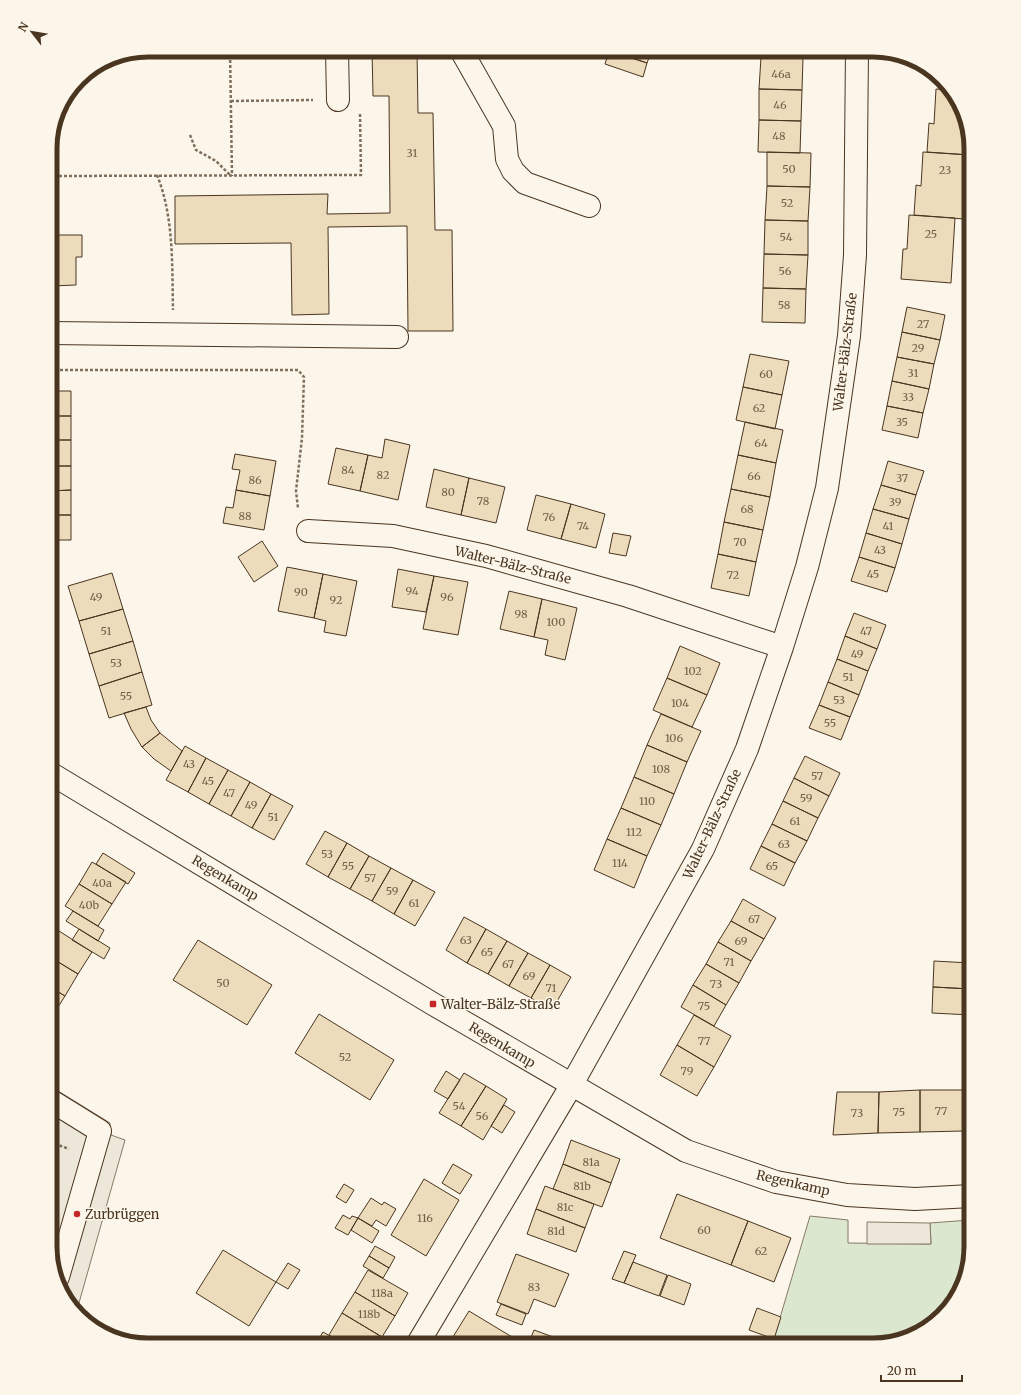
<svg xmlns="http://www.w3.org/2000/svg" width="1021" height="1395" font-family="Merriweather,serif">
  <rect width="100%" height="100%" fill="#fbf6e9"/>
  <!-- green -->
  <path fill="#dce7d0" stroke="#887966" d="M810,1216l38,4v23l83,1 -1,-21 40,-3 1,28 -13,48 -36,36 -48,13h-102z"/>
  <!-- parking -->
  <path fill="#ede7d9" stroke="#887966" d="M50,1086l60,37 1,12 14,5 -48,170 -14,-14 -13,-49v-67l7,-26 1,-8 -1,-4 -7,-4z
    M867,1222l63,1 1,21h-64z"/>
  <!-- building -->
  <path fill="#ecdcbc" stroke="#4a3520" d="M372,50h45l1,63h15l2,117h17l1,101h-45l-1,-105 -79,1 1,87 -37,1 -1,-72 -116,1v-48l153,-2 -1,20 63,-1 -1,-117h-16z
    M544,50h17l-2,5z
    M610,50h42l-5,13z
    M609,51l38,12 -4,14 -38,-13z
    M761,57l42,1 -1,32 -43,-1z
    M759,89l43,1 -1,31 -42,-1z
    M936,89l13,1 9,9 13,49v7l-44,-3 2,-29 5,1z
    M759,120l42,1 -1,32 -42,-1z
    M767,152l44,1 -1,34 -43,-1z
    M923,152l46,3 -5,64 -50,-4 2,-30 5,1z
    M767,186l43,1 -2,34 -43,-1z
    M909,215l46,3 -4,65 -50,-4 2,-30h4z
    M765,220l43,1v34l-44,-1z
    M50,235h32v22h-6v28l-26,1z
    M764,254l44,1 -2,34 -43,-1z
    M763,288l43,1 -1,34 -43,-1z
    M907,307l38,8 -5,25 -38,-8z
    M902,332l38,8 -6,24 -37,-7z
    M750,354l39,7 -7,34 -39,-8z
    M897,357l37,7 -5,25 -37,-8z
    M892,381l37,8 -6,24 -36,-7z
    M743,387l39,8 -7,34 -39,-9z
    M50,391h21v25h-21z
    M887,406l36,7 -5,25 -36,-8z
    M50,416h21v24h-21z
    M745,422l38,8 -7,33 -38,-8z
    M385,439l25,6 -12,55 -38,-9 8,-36 14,3z
    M50,440h21v26h-21z
    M336,448l32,7 -8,36 -32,-7z
    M235,454l41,7 -6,35 -34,-6 4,-20 -8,-1z
    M738,455l38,8 -6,34 -39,-8z
    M888,461l36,10 -8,24 -35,-10z
    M50,466h21v24l-21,1z
    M434,469l35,9 -8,37 -35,-8z
    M469,478l36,9 -9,36 -35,-8z
    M881,485l35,10 -7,24 -36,-10z
    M731,489l39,8 -7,33 -39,-8z
    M71,490v25h-21v-24z
    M236,490l34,6 -6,34 -41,-7 3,-16 7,1z
    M536,495l35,9 -10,35 -34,-9z
    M571,504l34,10 -9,34 -35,-9z
    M873,509l36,10 -7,25 -36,-11z
    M50,515h21v25h-21z
    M724,522l39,8 -7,32 -38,-8z
    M613,533l18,3 -5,20 -17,-3z
    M866,533l36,11 -7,24 -36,-11z
    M262,541l16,25 -24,16 -16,-25z
    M718,554l38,8 -7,34 -38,-8z
    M859,557l36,11 -8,24 -36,-11z
    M287,567l36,7 -9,44 -36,-7z
    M398,569l36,7 -8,36 -34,-5z
    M112,573l11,36 -44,12 -11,-35z
    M323,574l34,7 -11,55 -22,-4 2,-11 -12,-3z
    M434,576l34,6 -10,53 -35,-6z
    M509,591l33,8 -8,38 -34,-8z
    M542,599l35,9 -12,52 -20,-5 3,-15 -14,-3z
    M123,609l10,32 -44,13 -10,-33z
    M854,613l32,12 -9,24 -32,-13z
    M845,636l32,13 -9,22 -31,-12z
    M133,641l9,31 -43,14 -10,-32z
    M680,646l40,17 -13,32 -40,-17z
    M837,659l31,12 -9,24 -31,-13z
    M142,672l10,33 -43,13 -10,-32z
    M667,678l40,17 -15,32 -39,-17z
    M828,682l31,13 -9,22 -31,-12z
    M819,705l31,12 -9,23 -32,-12z
    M146,707l5,13 9,13 -18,14 -11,-18 -7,-16z
    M661,714l40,17 -14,31 -40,-17z
    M160,733l22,18 -11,20 -17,-12 -12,-12z
    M647,745l40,17 -13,32 -40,-17z
    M185,746l21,12 -18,34 -22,-12z
    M805,756l35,17 -11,23 -35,-18z
    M206,758l22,12 -19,34 -21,-12z
    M228,770l22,12 -19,34 -22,-12z
    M634,777l40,17 -13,31 -40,-17z
    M794,778l35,18 -11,22 -35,-17z
    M250,782l21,12 -19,34 -21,-12z
    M271,794l22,12 -19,34 -22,-12z
    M783,801l35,17 -11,23 -35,-17z
    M621,808l40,17 -14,31 -40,-17z
    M772,824l35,17 -12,22 -34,-17z
    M325,831l22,12 -19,34 -22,-13z
    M607,839l40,17 -13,32 -40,-18z
    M347,843l22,13 -19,33 -22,-12z
    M761,846l34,17 -11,23 -34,-17z
    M103,853l32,20 -7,11 -32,-20z
    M369,856l22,12 -19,33 -22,-12z
    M92,862l34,20 -14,22 -33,-20z
    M391,868l22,12 -19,34 -22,-13z
    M413,880l22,12 -20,34 -21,-12z
    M79,884l33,20 -14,22 -33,-20z
    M743,899l33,19 -12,21 -33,-18z
    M73,911l31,19 -6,11 -32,-20z
    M464,917l22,12 -19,34 -21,-13z
    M731,921l33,18 -13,22 -33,-19z
    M79,929l31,19 -6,11 -32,-19z
    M486,929l21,12 -19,33 -21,-11z
    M59,931l33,21 -14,22 -28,-17v-12z
    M198,940l74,45 -25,40 -74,-45z
    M507,941l21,12 -19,33 -21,-12z
    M718,942l33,19 -12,22 -33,-19z
    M528,953l22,12 -19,33 -22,-12z
    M50,957l28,17 -13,22 -15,-9z
    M934,961l37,2v26l-38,-2z
    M706,964l33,19 -13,22 -33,-20z
    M550,965l21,12 -19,33 -21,-12z
    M693,985l33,20 -12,21 -33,-19z
    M50,987l15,9 -14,22h-1z
    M933,987l38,2v26l-39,-2z
    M319,1014l75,46 -24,40 -75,-47z
    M694,1015l37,21 -17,31 -37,-22z
    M50,1018l4,2 -4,7z
    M677,1045l37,22 -17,29 -37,-21z
    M446,1071l14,9 -12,19 -14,-8z
    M464,1073l22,13 -25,40 -22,-13z
    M486,1086l21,13 -24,41 -22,-14z
    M971,1089v41l-8,1v-41z
    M920,1090v42l-42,1 1,-41z
    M920,1090h43v41l-43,1z
    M837,1092h42l-1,41 -45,2z
    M504,1105l11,7 -13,21 -11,-7z
    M571,1140l49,19 -9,24 -48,-19z
    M453,1164l19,11 -12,19 -18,-11z
    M563,1164l48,19 -9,24 -49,-18z
    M424,1179l35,21 -33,56 -35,-21z
    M344,1184l10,6 -8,13 -10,-6z
    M545,1186l49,18 -9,24 -49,-19z
    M677,1194l71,27 -17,44 -71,-27z
    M371,1198l11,7 2,-3 12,7 -10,17 -10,-6 -4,6 -14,-8z
    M536,1209l49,19 -9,24 -49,-18z
    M343,1215l7,4 2,-3 6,2 -10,17 -13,-7z
    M358,1218l21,13 -7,12 -21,-13z
    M748,1221l43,17 -17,44 -43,-17z
    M375,1246l20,11 -6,11 -20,-12z
    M223,1250l53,32 -27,44 -53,-33z
    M624,1251l12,4 -12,28 -12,-4z
    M516,1254l53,20 -14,33 -21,-8 -6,15 -31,-12z
    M369,1256l20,12 -6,10 -20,-12z
    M633,1262l34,13 -8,21 -35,-13z
    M288,1263l12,7 -12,19 -12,-7z
    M368,1270l40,23 -13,23 -40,-24z
    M668,1275l23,9 -7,21 -24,-9z
    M355,1292l40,24 -13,21 -40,-24z
    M501,1304l25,10 -4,11 -26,-10z
    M757,1308l24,9 -7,22 -25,-9z
    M469,1311l43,26 -4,8h-60z
    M342,1313l40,24 -5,8h-32l-16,-10z
    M534,1330l41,15h-47z
    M323,1332l21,12v1h-23l-4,-3z"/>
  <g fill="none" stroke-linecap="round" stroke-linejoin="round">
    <defs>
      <path id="minor" d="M337,50l1,50
        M461,50l43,76 3,33 6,12 12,12 64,23
        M50,333l347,4
        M308,531l85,5 93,20 142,40 154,51
        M50,773l383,231 253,147 90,31 71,13 68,4 56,-3
        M50,1100l50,31 -42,146
        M417,1345l154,-259 132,-237 44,-100 35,-102 25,-80 20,-79 22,-152 6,-81 2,-205"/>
    </defs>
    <!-- minor casing -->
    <use href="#minor" stroke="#4a3520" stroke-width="24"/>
    <!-- path -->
    <path stroke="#7f6f5c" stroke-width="2.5" stroke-dasharray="3 2" stroke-linecap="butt" d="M230,50l2,126
      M231,101l82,-1
      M190,135l6,15 20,11 15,15
      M157,175c17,42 15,90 16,135
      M59,176l302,-1 -1,-62
      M50,370h248l6,7 -2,61 -6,53 2,17
      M50,1142l19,7"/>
    <!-- minor -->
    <use href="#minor" stroke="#fbf6e9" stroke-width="22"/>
  </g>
  <!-- markers -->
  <g fill="#c62828" stroke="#fbf6e9" stroke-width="1.5">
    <rect x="429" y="1000" width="8" height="8" rx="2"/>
    <circle cx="77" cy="1214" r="4"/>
  </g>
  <g text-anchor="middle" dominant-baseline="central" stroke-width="3" stroke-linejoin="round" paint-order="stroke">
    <!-- number labels -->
    <g font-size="11" fill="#725f47">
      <text x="781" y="74">46a</text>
      <text x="780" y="105">46</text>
      <text x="779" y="136">48</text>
      <text x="412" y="153">31</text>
      <text x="789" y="169">50</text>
      <text x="945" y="170">23</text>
      <text x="787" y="203">52</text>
      <text x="931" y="234">25</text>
      <text x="786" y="237">54</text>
      <text x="785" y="271">56</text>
      <text x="784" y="305">58</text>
      <text x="923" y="324">27</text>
      <text x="918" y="348">29</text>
      <text x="913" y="373">31</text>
      <text x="766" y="374">60</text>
      <text x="908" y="397">33</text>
      <text x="759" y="408">62</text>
      <text x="902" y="422">35</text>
      <text x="761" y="443">64</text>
      <text x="348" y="470">84</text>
      <text x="383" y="475">82</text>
      <text x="754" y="476">66</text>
      <text x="902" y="478">37</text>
      <text x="255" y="480">86</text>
      <text x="448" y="492">80</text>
      <text x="483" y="501">78</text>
      <text x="895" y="502">39</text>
      <text x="747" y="509">68</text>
      <text x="245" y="516">88</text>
      <text x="549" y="517">76</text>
      <text x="583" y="526">74</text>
      <text x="888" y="526">41</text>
      <text x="740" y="542">70</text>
      <text x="880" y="550">43</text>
      <text x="873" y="574">45</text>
      <text x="733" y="575">72</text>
      <text x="412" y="591">94</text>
      <text x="301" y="592">90</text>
      <text x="96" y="597">49</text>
      <text x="447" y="597">96</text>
      <text x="336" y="600">92</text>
      <text x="521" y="614">98</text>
      <text x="556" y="622">100</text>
      <text x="106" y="631">51</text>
      <text x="866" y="631">47</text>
      <text x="857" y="654">49</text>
      <text x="116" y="663">53</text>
      <text x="693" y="671">102</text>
      <text x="848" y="677">51</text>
      <text x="126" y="696">55</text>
      <text x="839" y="700">53</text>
      <text x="680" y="703">104</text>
      <text x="830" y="723">55</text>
      <text x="674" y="738">106</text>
      <text x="189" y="764">43</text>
      <text x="661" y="769">108</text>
      <text x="817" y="776">57</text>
      <text x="208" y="781">45</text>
      <text x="229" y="793">47</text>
      <text x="806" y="798">59</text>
      <text x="647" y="801">110</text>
      <text x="251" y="805">49</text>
      <text x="273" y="817">51</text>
      <text x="795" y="821">61</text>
      <text x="634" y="832">112</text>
      <text x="784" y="844">63</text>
      <text x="327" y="854">53</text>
      <text x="620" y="863">114</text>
      <text x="348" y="866">55</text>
      <text x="772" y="866">65</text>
      <text x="370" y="878">57</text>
      <text x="102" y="883">40a</text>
      <text x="392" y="891">59</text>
      <text x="414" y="903">61</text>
      <text x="89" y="905">40b</text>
      <text x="754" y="919">67</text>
      <text x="466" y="940">63</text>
      <text x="741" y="941">69</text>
      <text x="487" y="952">65</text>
      <text x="729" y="962">71</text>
      <text x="508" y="964">67</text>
      <text x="529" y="976">69</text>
      <text x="223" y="983">50</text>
      <text x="716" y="984">73</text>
      <text x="551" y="988">71</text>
      <text x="704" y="1006">75</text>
      <text x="704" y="1041">77</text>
      <text x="345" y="1057">52</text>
      <text x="687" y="1071">79</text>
      <text x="459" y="1106">54</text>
      <text x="941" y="1111">77</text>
      <text x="899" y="1112">75</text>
      <text x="857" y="1113">73</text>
      <text x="482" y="1116">56</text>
      <text x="591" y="1162">81a</text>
      <text x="582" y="1186">81b</text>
      <text x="565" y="1207">81c</text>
      <text x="425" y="1218">116</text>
      <text x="704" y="1230">60</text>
      <text x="556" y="1231">81d</text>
      <text x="761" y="1251">62</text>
      <text x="534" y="1287">83</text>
      <text x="382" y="1293">118a</text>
      <text x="369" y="1314">118b</text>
    </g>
    <!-- street labels -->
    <g font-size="13" fill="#4a3520" stroke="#fbf6e9">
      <text transform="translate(845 352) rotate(-83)">Walter-Bälz-Straße</text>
      <text transform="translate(513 565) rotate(14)">Walter-Bälz-Straße</text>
      <text transform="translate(712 824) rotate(-65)">Walter-Bälz-Straße</text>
      <text transform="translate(225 878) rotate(31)">Regenkamp</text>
      <text transform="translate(502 1045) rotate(31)">Regenkamp</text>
      <text transform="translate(793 1183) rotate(13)">Regenkamp</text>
    </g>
    <!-- poi labels -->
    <g font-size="13" fill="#4a3520" stroke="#fbf6e9" text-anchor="start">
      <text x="441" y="1004">Walter-Bälz-Straße</text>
      <text x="85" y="1214">Zurbrüggen</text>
    </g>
  </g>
  <!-- crop -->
  <path d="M0 0H1021V1395H0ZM148 57H873A91 91 0 0 1 964 148V1247A91 91 0 0 1 873 1338H148A91 91 0 0 1 57 1247V148A91 91 0 0 1 148 57Z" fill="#fbf6e9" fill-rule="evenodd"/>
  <path fill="none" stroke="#4a3520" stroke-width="5" d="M148 57H873A91 91 0 0 1 964 148V1247A91 91 0 0 1 873 1338H148A91 91 0 0 1 57 1247V148A91 91 0 0 1 148 57Z"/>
  <!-- north arrow -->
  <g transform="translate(32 32) rotate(301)" stroke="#fbf6e9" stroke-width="3" paint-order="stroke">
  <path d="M0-3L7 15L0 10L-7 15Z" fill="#4a3520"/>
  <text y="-6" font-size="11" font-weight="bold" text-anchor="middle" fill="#4a3520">N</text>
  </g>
  <!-- scale -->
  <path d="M881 1375v6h81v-6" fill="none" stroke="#4a3520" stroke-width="2"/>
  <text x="887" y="1375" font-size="12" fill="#4a3520" stroke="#fbf6e9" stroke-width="3" paint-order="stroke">20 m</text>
</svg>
